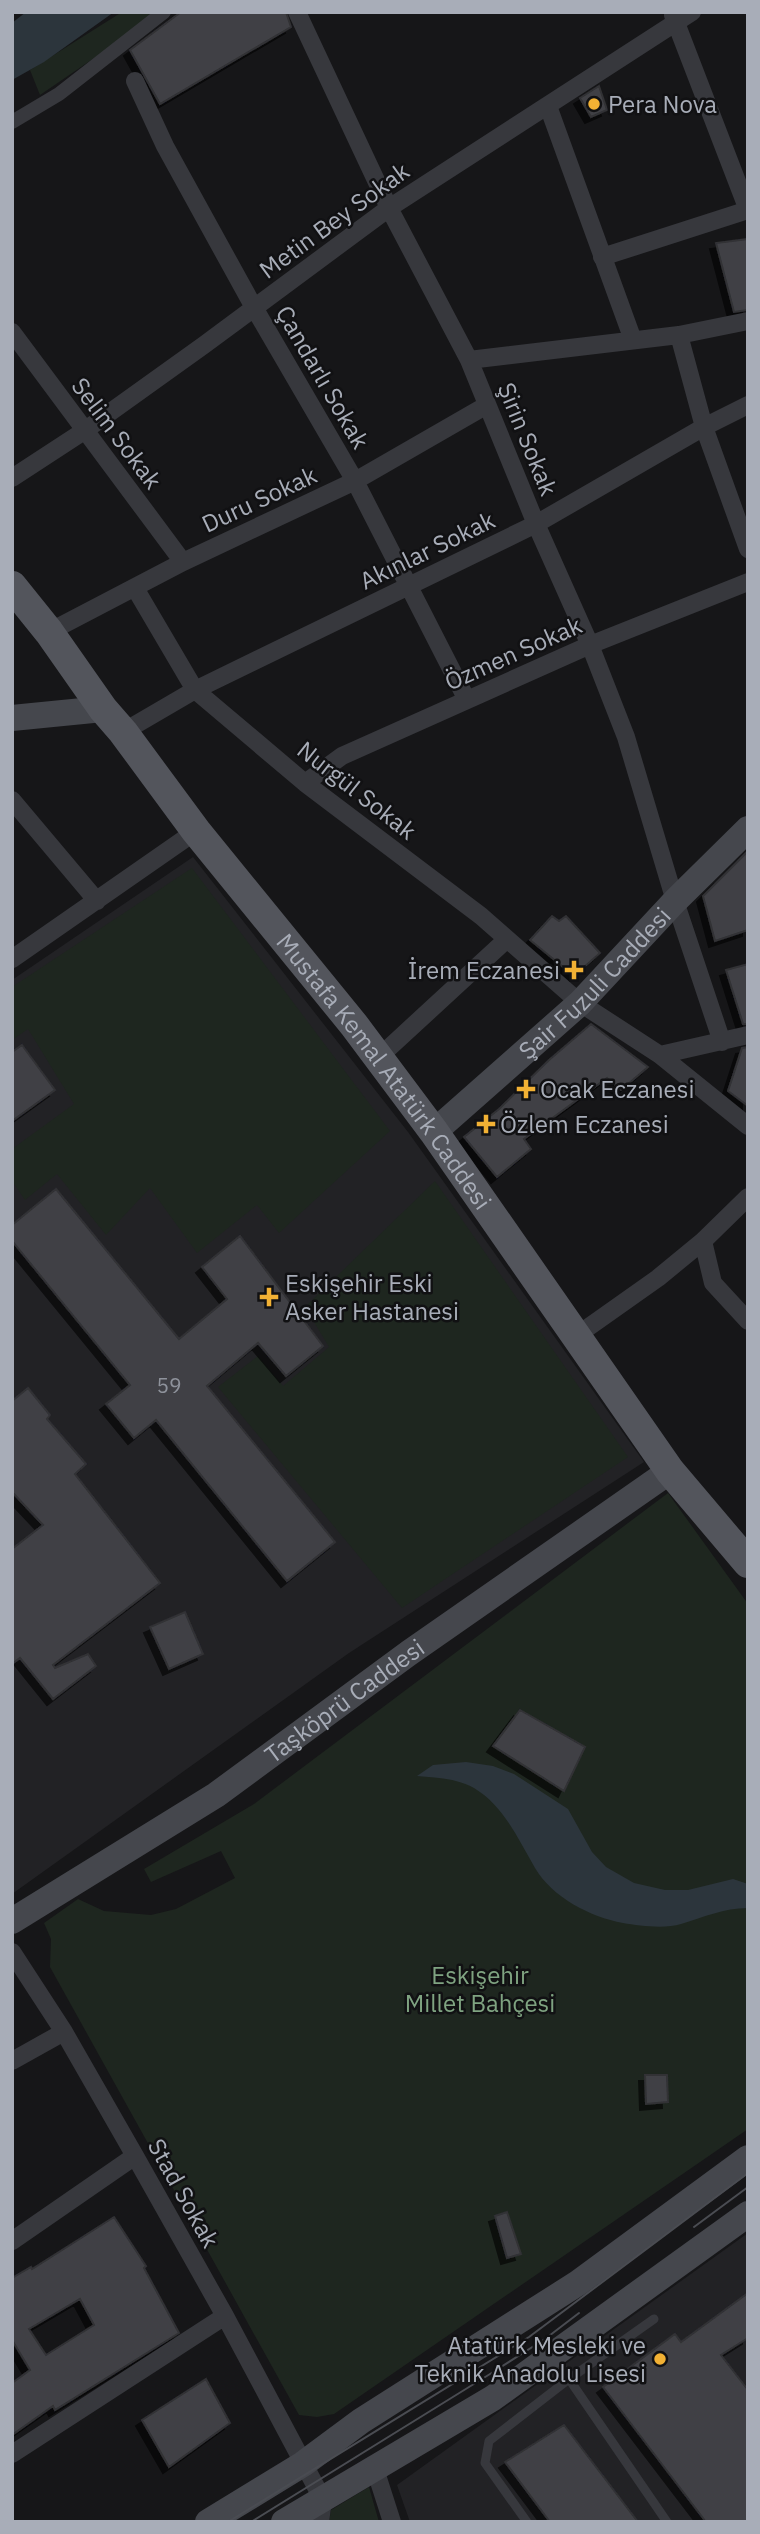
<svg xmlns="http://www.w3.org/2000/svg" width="760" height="2534" font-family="'IBM Plex Sans',sans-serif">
  <defs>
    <filter id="shadow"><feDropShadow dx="-6" dy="6" stdDeviation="0" flood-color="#0009"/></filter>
  </defs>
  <rect width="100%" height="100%" fill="#161618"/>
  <!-- built -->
  <path fill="#222225" d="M193,857l215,275 236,330 -295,191 -337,241v-914z
    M748,2233v289h-338l-13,-37z"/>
  <!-- green -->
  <path fill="#1e261f" d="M122,12h33l-36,29 -79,54 -10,-25z
    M192,868l198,263 -111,102 -22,-28 -60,48 -47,-65 -44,47 -49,-61 -32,26 -13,-19v-32l62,-45 -46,-75 -16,11v-53z
    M435,1181l193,276 -226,151 -184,-221 40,-31 25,30 46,-39 -24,-40z
    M668,1493l80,111v525l-414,285 -17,3 -18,-2 -249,-448 1,-28 -7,-16 34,-24 26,12 47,4 25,-6 59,-31 -14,-27 -70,31 -7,-13 110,-65z
    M369,2487l10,35h-50l2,-12z"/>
  <!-- water -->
  <path fill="#2c353c" d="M26,12h88l-70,50 -32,18v-57z
    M466,1762l27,4 21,8 54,35 24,43 14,15 28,16 31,7h23l45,-11 15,5v24c-25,0 -43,9 -67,16 -16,5 -41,2 -58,-1 -33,-6 -71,-26 -88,-55 -17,-29 -31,-62 -61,-80 -18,-10 -37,-10 -57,-12l16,-11z"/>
  <!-- building -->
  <path fill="#404145" stroke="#303034" stroke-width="2" fill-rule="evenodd" filter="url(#shadow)" d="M181,12h105l5,15 -131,77 -30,-54z
    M599,86l8,24 -16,7 -11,-19z
    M748,239v71l-14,2 -18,-69z
    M748,851v79l-33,11 -12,-45z
    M552,916l7,5 7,-5 34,37 -26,23 -44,-36z
    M748,964v60h-5l-17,-54z
    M591,1024l57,43 -27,23 -14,-12 -83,61 7,10 -34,28 -33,-40 35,-28 50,-49z
    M22,1045l33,45 -43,31v-69z
    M748,1047v59l-20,-15 14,-43z
    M56,1189l123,150 48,-40 -25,-32 38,-31 83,110 -37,30 -28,-33 -51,43 128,156 -48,39 -131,-161 -22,18 -28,-34 24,-19 -118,-144v-16z
    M28,1388l22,27 -3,4 39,45 -11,10 85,109 -107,82 2,3 33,-14 8,12 -43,33 -33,-41 -8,6v-115l31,-24 -31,-33v-91z
    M185,1612l18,42 -34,15 -19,-42z
    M520,1710l65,37 -21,44 -71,-45z
    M645,2075h22l1,27 -22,2z
    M507,2212l14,42 -14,4 -12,-42z
    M114,2217l32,49 -2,2 35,65 -124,77 -2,-4 -41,29v-52l18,-13 -18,-30v-62l19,-11 1,2zM80,2299l14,26 -48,30 -17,-26z
    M748,2293v45l-27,17 27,35v132h-42l-103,-135 72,-53 6,8z
    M206,2379l24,44 -61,44 -27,-47z
    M564,2425l74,97h-88l-45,-60z"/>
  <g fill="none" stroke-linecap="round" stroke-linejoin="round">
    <!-- service -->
    <path stroke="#37383d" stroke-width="9" d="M654,2319l-85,60 98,143
      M527,2522l-42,-59 4,-22 80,-62 -15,-23"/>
    <!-- pedestrian -->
    <path stroke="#37383d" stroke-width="14" d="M12,122l47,-28 105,-82"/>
    <!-- minor -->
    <path stroke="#37383d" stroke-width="18" d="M297,12l92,196 80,152 67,164 54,121 36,92 49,164 47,141
      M135,81l30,65 87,158 103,177 112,219
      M548,106l85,234
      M602,257l146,-47 -75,-195
      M12,332l171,230
      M679,335l25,92 44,122
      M469,360l210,-25 69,-14
      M12,478l72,-47 120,-86 185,-137 303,-196
      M135,588l60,102 110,93 176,133 99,87 80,52 88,71
      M49,632l134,-70 172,-81 132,-76
      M123,732l72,-42 341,-166 168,-97 44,-22
      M305,783l37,-27 248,-111 158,-63
      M12,800l85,101
      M12,959l184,-128
      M660,1055l88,-20
      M378,1058l129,-119
      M703,1241l10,42 35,38
      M576,1336l82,-58 45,-37 45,-44
      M12,1952l52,80 71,124 90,160 98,184 -3,22
      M12,2061l52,-29
      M12,2241l123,-85
      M12,2454l213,-138
      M375,2469l17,53"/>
    <!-- secondary -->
    <g stroke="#45474d" stroke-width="26">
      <path d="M12,718l91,-9"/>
      <path id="s1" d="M434,1132l146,-129 95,-102 73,-72"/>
      <path id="s2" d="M12,1921l204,-126 193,-142 261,-182"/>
      <path d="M208,2522l95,-58 58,-43 217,-138 170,-125"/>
      <path d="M284,2522l209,-124 255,-184"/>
    </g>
    <!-- primary -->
    <path stroke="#53555c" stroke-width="30" id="s3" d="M12,586l37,46 54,77 20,23 73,99 158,194 80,107 236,339 78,92"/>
    <!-- tram -->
    <path stroke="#4a4c52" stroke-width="2" d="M694,2227l54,-40
      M228,2522l301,-185 219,-164
      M251,2522l239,-148 55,-35 34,-26"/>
  </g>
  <!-- markers -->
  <g fill="#f2b134" stroke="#111113" stroke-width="2.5">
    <circle cx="594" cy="104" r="7"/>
    <path d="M570.5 959.5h7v7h7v7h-7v7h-7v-7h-7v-7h7z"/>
    <path d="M522.5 1078.5h7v7h7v7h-7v7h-7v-7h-7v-7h7z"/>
    <path d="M482.5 1113.5h7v7h7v7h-7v7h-7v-7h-7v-7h7z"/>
    <path d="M265.5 1286.5h7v7h7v7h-7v7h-7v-7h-7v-7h7z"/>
    <circle cx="660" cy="2359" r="7"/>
  </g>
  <g text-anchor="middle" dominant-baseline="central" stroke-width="5" stroke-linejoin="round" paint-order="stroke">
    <!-- number labels -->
    <g font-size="21" fill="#8e929b">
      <text x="169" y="1385">59</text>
    </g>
    <!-- poi labels -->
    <g font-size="24" fill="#a8adb8" stroke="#111113" text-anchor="start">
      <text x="608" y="104">Pera Nova</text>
      <text x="560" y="970" text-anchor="end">İrem Eczanesi</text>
      <text x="540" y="1089">Ocak Eczanesi</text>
      <text x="500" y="1124">Özlem Eczanesi</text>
      <text x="285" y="1283">Eskişehir Eski<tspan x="285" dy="28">Asker Hastanesi</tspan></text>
      <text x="646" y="2345" text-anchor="end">Atatürk Mesleki ve<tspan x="646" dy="28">Teknik Anadolu Lisesi</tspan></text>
    </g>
    <!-- street labels -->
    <g font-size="24" fill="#a8adb8" stroke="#111113">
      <text transform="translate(334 220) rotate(-36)">Metin Bey Sokak</text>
      <text transform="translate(323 377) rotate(60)">Çandarlı Sokak</text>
      <text transform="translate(117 433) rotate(53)">Selim Sokak</text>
      <text transform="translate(528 439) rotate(68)">Şirin Sokak</text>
      <text transform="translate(259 499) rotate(-25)">Duru Sokak</text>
      <text transform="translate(427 550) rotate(-26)">Akınlar Sokak</text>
      <text transform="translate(513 653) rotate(-24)">Özmen Sokak</text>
      <text transform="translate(357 790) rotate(38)">Nurgül Sokak</text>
      <text stroke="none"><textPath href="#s1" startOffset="219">Şair Fuzuli Caddesi</textPath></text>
      <text stroke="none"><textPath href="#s3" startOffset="612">Mustafa Kemal Atatürk Caddesi</textPath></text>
      <text stroke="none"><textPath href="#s2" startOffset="399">Taşköprü Caddesi</textPath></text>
      <text transform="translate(184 2193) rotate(61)">Stad Sokak</text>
    </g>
    <!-- park labels -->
    <g font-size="24" fill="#7fa381" stroke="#111113">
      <text x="480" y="1975">Eskişehir<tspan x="480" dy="28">Millet Bahçesi</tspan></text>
    </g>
  </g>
  <!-- border -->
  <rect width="760" height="2534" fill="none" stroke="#a8adb8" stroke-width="28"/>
</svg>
